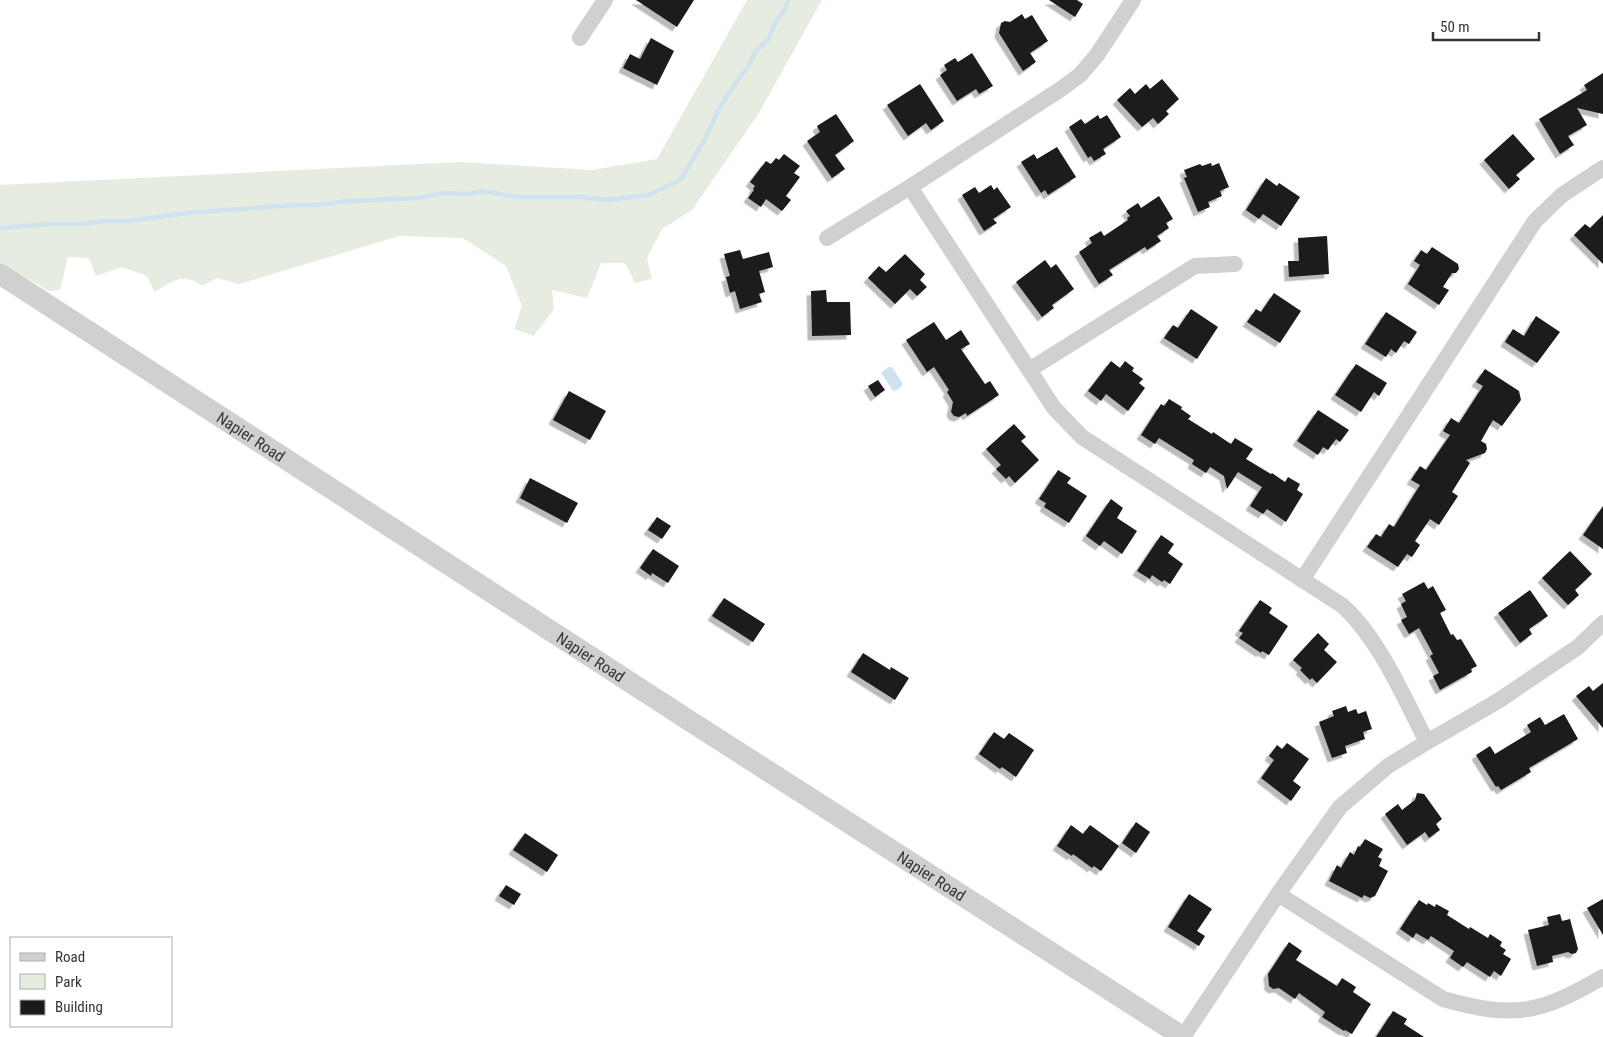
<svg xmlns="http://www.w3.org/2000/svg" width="1603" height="1037" font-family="'Roboto Condensed',sans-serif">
  <defs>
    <filter id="shadow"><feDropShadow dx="-4.5" dy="4.5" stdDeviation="0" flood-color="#0004"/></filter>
  </defs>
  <rect width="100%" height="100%" fill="#fff"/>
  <!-- green -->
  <path fill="#e6ecdf" d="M747,0h75l-63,113 -67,97 -30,19 -15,29 5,21 -17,4 -10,-20h-24l-14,35 -35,-8 2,19 -20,27 -20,-7 8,-23 -16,-40 -43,-28 -64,-2 -160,48 -22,-6 -15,8c-19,-15 -31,-4 -48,6l-7,-16 -25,-9 -26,9 -7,-18 -21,-1 -8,33 -11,1 -49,-28v-78l460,-23 132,8 65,-11z"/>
  <!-- water -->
  <path fill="#cfe2ee" d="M888,367h4l11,17 -4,5 -6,2 -12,-18z"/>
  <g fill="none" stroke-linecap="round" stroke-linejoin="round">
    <!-- stream -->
    <path stroke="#cfe2ee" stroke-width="4.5" d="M0,228l49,-4h34l21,-3h25l58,-8 106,-8h26l28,-4 71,-3 27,-5 24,1 13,-3 34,6h65l26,3 42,-5 29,-14 5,-5 24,-41 10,-23 18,-28 12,-16 9,-17 13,-12 4,-12 12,-18 3,-9"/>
  </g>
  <!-- building -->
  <path fill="#1a1a1a" filter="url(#shadow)" d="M636,0h58l-17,27z
    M1049,0h28l6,4 -8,13z
    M1022,14l3,5 7,-4 16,26 -18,12 6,9 -13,9 -24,-38 2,-10 4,-2 5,1z
    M651,38l23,13 -17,34 -34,-17 7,-14 10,5z
    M972,53l21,33 -14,8 -3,-5 -19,12 -17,-26 7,-5 -3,-5 11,-7 3,4z
    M1603,73v41l-26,-6 10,17 -19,11 6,9 -14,9 -21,-35 48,-29 -3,-5z
    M1162,79l17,20 -13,12 3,3 -11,10 -5,-6 -11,9 -25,-27 13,-12 5,6 11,-10 4,5z
    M920,84l24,37 -13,9 -5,-7 -18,13 -21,-31z
    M836,114l18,27 -19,14 10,14 -13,9 -25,-37 13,-9 -3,-6z
    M1098,115l2,4 7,-4 14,22 -18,12 3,5 -12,7 -3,-5 -3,2 -19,-31 12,-8 4,5z
    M1513,134l22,25 -19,16 4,4 -11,10 -25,-29z
    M1057,147l19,30 -28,18 -3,-5 -4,3 -20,-31 13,-8 3,5z
    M784,154l16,12 -6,7 6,4 -14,19 5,4 -9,11 -16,-12 -5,8 -13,-9 6,-8 -1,-1 2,-3 -5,-4 16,-21 5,3 5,-6 3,2z
    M1211,163l1,3 7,-3 10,24 -9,4 2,5 -14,6 2,5 -12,5 -14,-34 3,-1 -3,-7 16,-6 2,2z
    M1266,178l11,8 2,-3 21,14 -19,29 -18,-12 -4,5 -13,-9z
    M991,185l3,5 3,-3 14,20 -18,12 4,4 -13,8 -22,-36 13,-8 4,6z
    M1159,196l14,23 -7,4 3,5 -12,8 4,5 -14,9 -2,-3 -36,23 4,5 -14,9 -20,-32 13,-9 -3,-5 12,-7 3,5 24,-16 -1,-2 3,-2 -4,-5 12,-8 3,5z
    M1603,215v49l-29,-29 11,-11 5,4z
    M1327,236l2,38 -40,3 -1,-16h11l-1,-23z
    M1432,247l26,17 1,5 -3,4h-4l-9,14 6,3 -10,15 -31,-21 12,-19 -6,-4 7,-11 6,4z
    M740,250l3,9 26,-7 4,15 -14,4 6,21 -6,2 3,8 -22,7 -5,-18 -5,2 -4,-16 4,-1 -6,-22z
    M905,254l20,20 -5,6 7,7 -10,9 -7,-7 -15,15 -27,-26 11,-12 7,6z
    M1045,260l6,8 5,-4 18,25 -22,16 2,3 -12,9 -26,-35z
    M826,290l1,12h23l1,33 -39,1 -1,-45z
    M1274,293l27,18 -21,32 -33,-21 9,-13 5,3z
    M1191,309l27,18 -21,32 -33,-21 9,-13 5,3z
    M1386,312l31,20 -8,12 -5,-3 -8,12 -5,-4 -5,8 -21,-13z
    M1536,316l24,16 -23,31 -32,-21 8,-13 11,7z
    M934,322l12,18 15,-10 9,14 -9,5 24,35 5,-3 9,14 -32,21 -1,-3 -7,4 -5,-1 -3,-4 2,-10 -6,-10 2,-2 -15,-23 -7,5 -21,-32z
    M1111,361l9,7 5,-7 9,7 -2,3 11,8 -4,4 6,5 -17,23 -22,-17 -5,7 -13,-10z
    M1356,364l31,19 -8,13 -5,-4 -13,20 -26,-17z
    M1485,369l34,22 2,9 -19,26 -9,-6 -12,21 5,3 1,5 -2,4 -19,7 4,3 -18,29 6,4 -19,29 -9,-6 -15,22 5,4 -8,12 -5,-3 -9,13 -31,-20 9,-13 5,3 8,-13 5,3 26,-42 -9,-5 9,-14 6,4 24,-35 -7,-4 8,-13 8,5 24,-37 -7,-4z
    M878,380l7,10 -10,7 -7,-11z
    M569,391l37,20 -16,29 -37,-20z
    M1169,399l13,8 -1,2 10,7 -3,3 24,15 1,-2 18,12 4,-6 18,11 -7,10 25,15 1,-1 13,9 3,-5 12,7 -3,6 6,4 -17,28 -19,-13 -4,5 -13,-8 12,-19 -24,-15 -11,17 -3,-13 -14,-9 -4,6 -14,-9 2,-4 -35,-22 -4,6 -14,-9 20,-31 3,2z
    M1318,410l31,20 -9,12 -4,-3 -8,11 -5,-3 -5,8 -21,-14z
    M1014,424l12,13 -5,4 18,19 -24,23 -6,-7 -3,3 -10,-10 5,-4 -15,-16z
    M1058,470l13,8 -4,5 20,13 -18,27 -25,-16 2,-4 -7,-4z
    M530,478l48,25 -11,20 -47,-25z
    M1111,499l12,9 -6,10 20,13 -15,23 -18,-13 -4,5 -14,-10z
    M1603,506v43l-20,-14z
    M657,517l14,9 -9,13 -14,-9z
    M1161,535l13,9 -6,9 15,11 -13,20 -6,-4 -2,2 -10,-7 -2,4 -13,-8z
    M653,549l26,17 -11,17 -16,-10 -1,3 -11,-8z
    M1570,551l22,23 -17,16 4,5 -11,10 -26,-27z
    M1424,582l4,7 5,-3 13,24 -6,3 11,22 2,-1 4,6 4,-1 16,27 -6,3 1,3 -32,18 -7,-14 6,-3 -9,-17 3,-2 -14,-26 -10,6 -8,-14 6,-3 -6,-13 5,-3 -4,-7z
    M1530,590l18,26 -19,13 3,5 -12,9 -22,-30z
    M724,598l41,26 -12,18 -41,-26z
    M1260,600l12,8 -3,5 19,13 -19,29 -7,-4 -1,2 -22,-15 4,-5 -4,-2z
    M1318,633l11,11 -5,6 13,12 -20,21 -5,-5 -2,2 -10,-10 2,-2 -9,-8z
    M863,653l27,17 1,-3 18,11 -14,22 -44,-28z
    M1603,683v45l-27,-32 13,-10 4,5z
    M1346,706l2,6 8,-3 2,5 8,-3 6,18 -9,3 2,7 -20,7 2,7 -15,5 -13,-36 15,-6 -2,-5z
    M1564,714l14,25 -49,29 2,4 -30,18 -3,-4 -2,1 -20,-32 14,-9 5,8 36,-22 -4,-7 13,-8 5,8z
    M994,732l10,7 5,-6 25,17 -18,27 -14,-10 -2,2 -21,-15z
    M1287,743l22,16 -16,22 8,6 -10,14 -30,-23 13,-18 -5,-4 8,-11 5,4z
    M1417,793l7,1 18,25 -6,5 4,6 -11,8 -4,-6 -18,13 -22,-31 13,-10 4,6 13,-10z
    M1136,822l14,10 -14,21 -14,-10z
    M1071,825l12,9 7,-9 29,21 -18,25 -7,-5 -2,2 -19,-14 -1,2 -15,-10z
    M525,833l33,22 -11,17 -34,-22z
    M1365,839l18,10 -5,8 4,2 -3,7 9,5 -13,25 -5,2 -6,-3 -2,3 -33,-17 8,-16 4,3 9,-16 4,3 4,-9 2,1z
    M506,885l15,9 -7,11 -15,-9z
    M1189,894l23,15 -15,22 8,5 -6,10 -31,-19z
    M1603,899v36l-16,-27z
    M1419,900l8,5 1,-2 7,4 1,-3 13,7 -2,4 22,14 1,-2 18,11 2,-4 12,8 -2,4 6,4 -3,4 8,5 -10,17 -7,-5 -4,6 -23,-15 -4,5 -13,-9 4,-7 -23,-15 -3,4 -12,-7 -3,5 -13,-9z
    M1560,914l2,7 8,-2 8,30 -2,4 -4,1 -4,-2 -16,4 1,6 -16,4 -9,-36 21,-5 -2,-8z
    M1289,942l13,9 -6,9 41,26 5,-8 14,9 -3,5 18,12 -19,30 -7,-4 -1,1 -22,-14 3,-5 -26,-19 -4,6 -16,-11 -6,1 -4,-3 -1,-12z
    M1393,1011l14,8 -3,5 20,13h-48z"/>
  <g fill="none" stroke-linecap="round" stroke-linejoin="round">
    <!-- minor -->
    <path stroke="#d0d0d0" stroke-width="16" d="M1133,0l-36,55 -17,20 -19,14 -151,98 144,221 28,29 261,169c37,34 61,92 84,136
      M580,38l25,-38
      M827,238l83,-51
      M1029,370l166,-104 40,-2
      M1302,580l233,-359 27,-26 41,-27
      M1278,894l165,105c71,20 96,15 160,-22
      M1183,1037l95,-143 62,-87 48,-41 39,-24 71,-41 80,-54 25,-24"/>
    <!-- tertiary -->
    <path stroke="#d0d0d0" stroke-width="21" id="s1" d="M0,274l693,449 490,314"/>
  </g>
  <g text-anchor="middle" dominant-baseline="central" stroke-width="5" stroke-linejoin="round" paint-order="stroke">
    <!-- street labels -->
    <g font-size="16" fill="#333" stroke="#fff">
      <text stroke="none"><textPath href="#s1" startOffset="299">Napier Road</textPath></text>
      <text stroke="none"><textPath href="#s1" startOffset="704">Napier Road</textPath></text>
      <text stroke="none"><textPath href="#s1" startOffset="1109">Napier Road</textPath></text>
    </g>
  </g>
  <!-- legend -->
  <rect x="10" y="937" width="162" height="90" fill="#ffffff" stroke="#adadad"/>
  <rect x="20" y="953" width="25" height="8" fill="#d0d0d0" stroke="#adadad"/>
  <text x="55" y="962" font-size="15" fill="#333333">Road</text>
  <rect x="20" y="974" width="25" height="15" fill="#e6ecdf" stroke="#adadad"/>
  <text x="55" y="987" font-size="15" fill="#333333">Park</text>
  <rect x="20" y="1000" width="25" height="15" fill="#1a1a1a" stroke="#adadad"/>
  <text x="55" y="1012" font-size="15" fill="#333333">Building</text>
  <!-- scale -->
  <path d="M1433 32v8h106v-8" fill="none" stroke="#333333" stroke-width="2.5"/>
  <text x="1440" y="32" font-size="15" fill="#333333" stroke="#ffffff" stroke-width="4" paint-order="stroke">50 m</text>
</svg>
